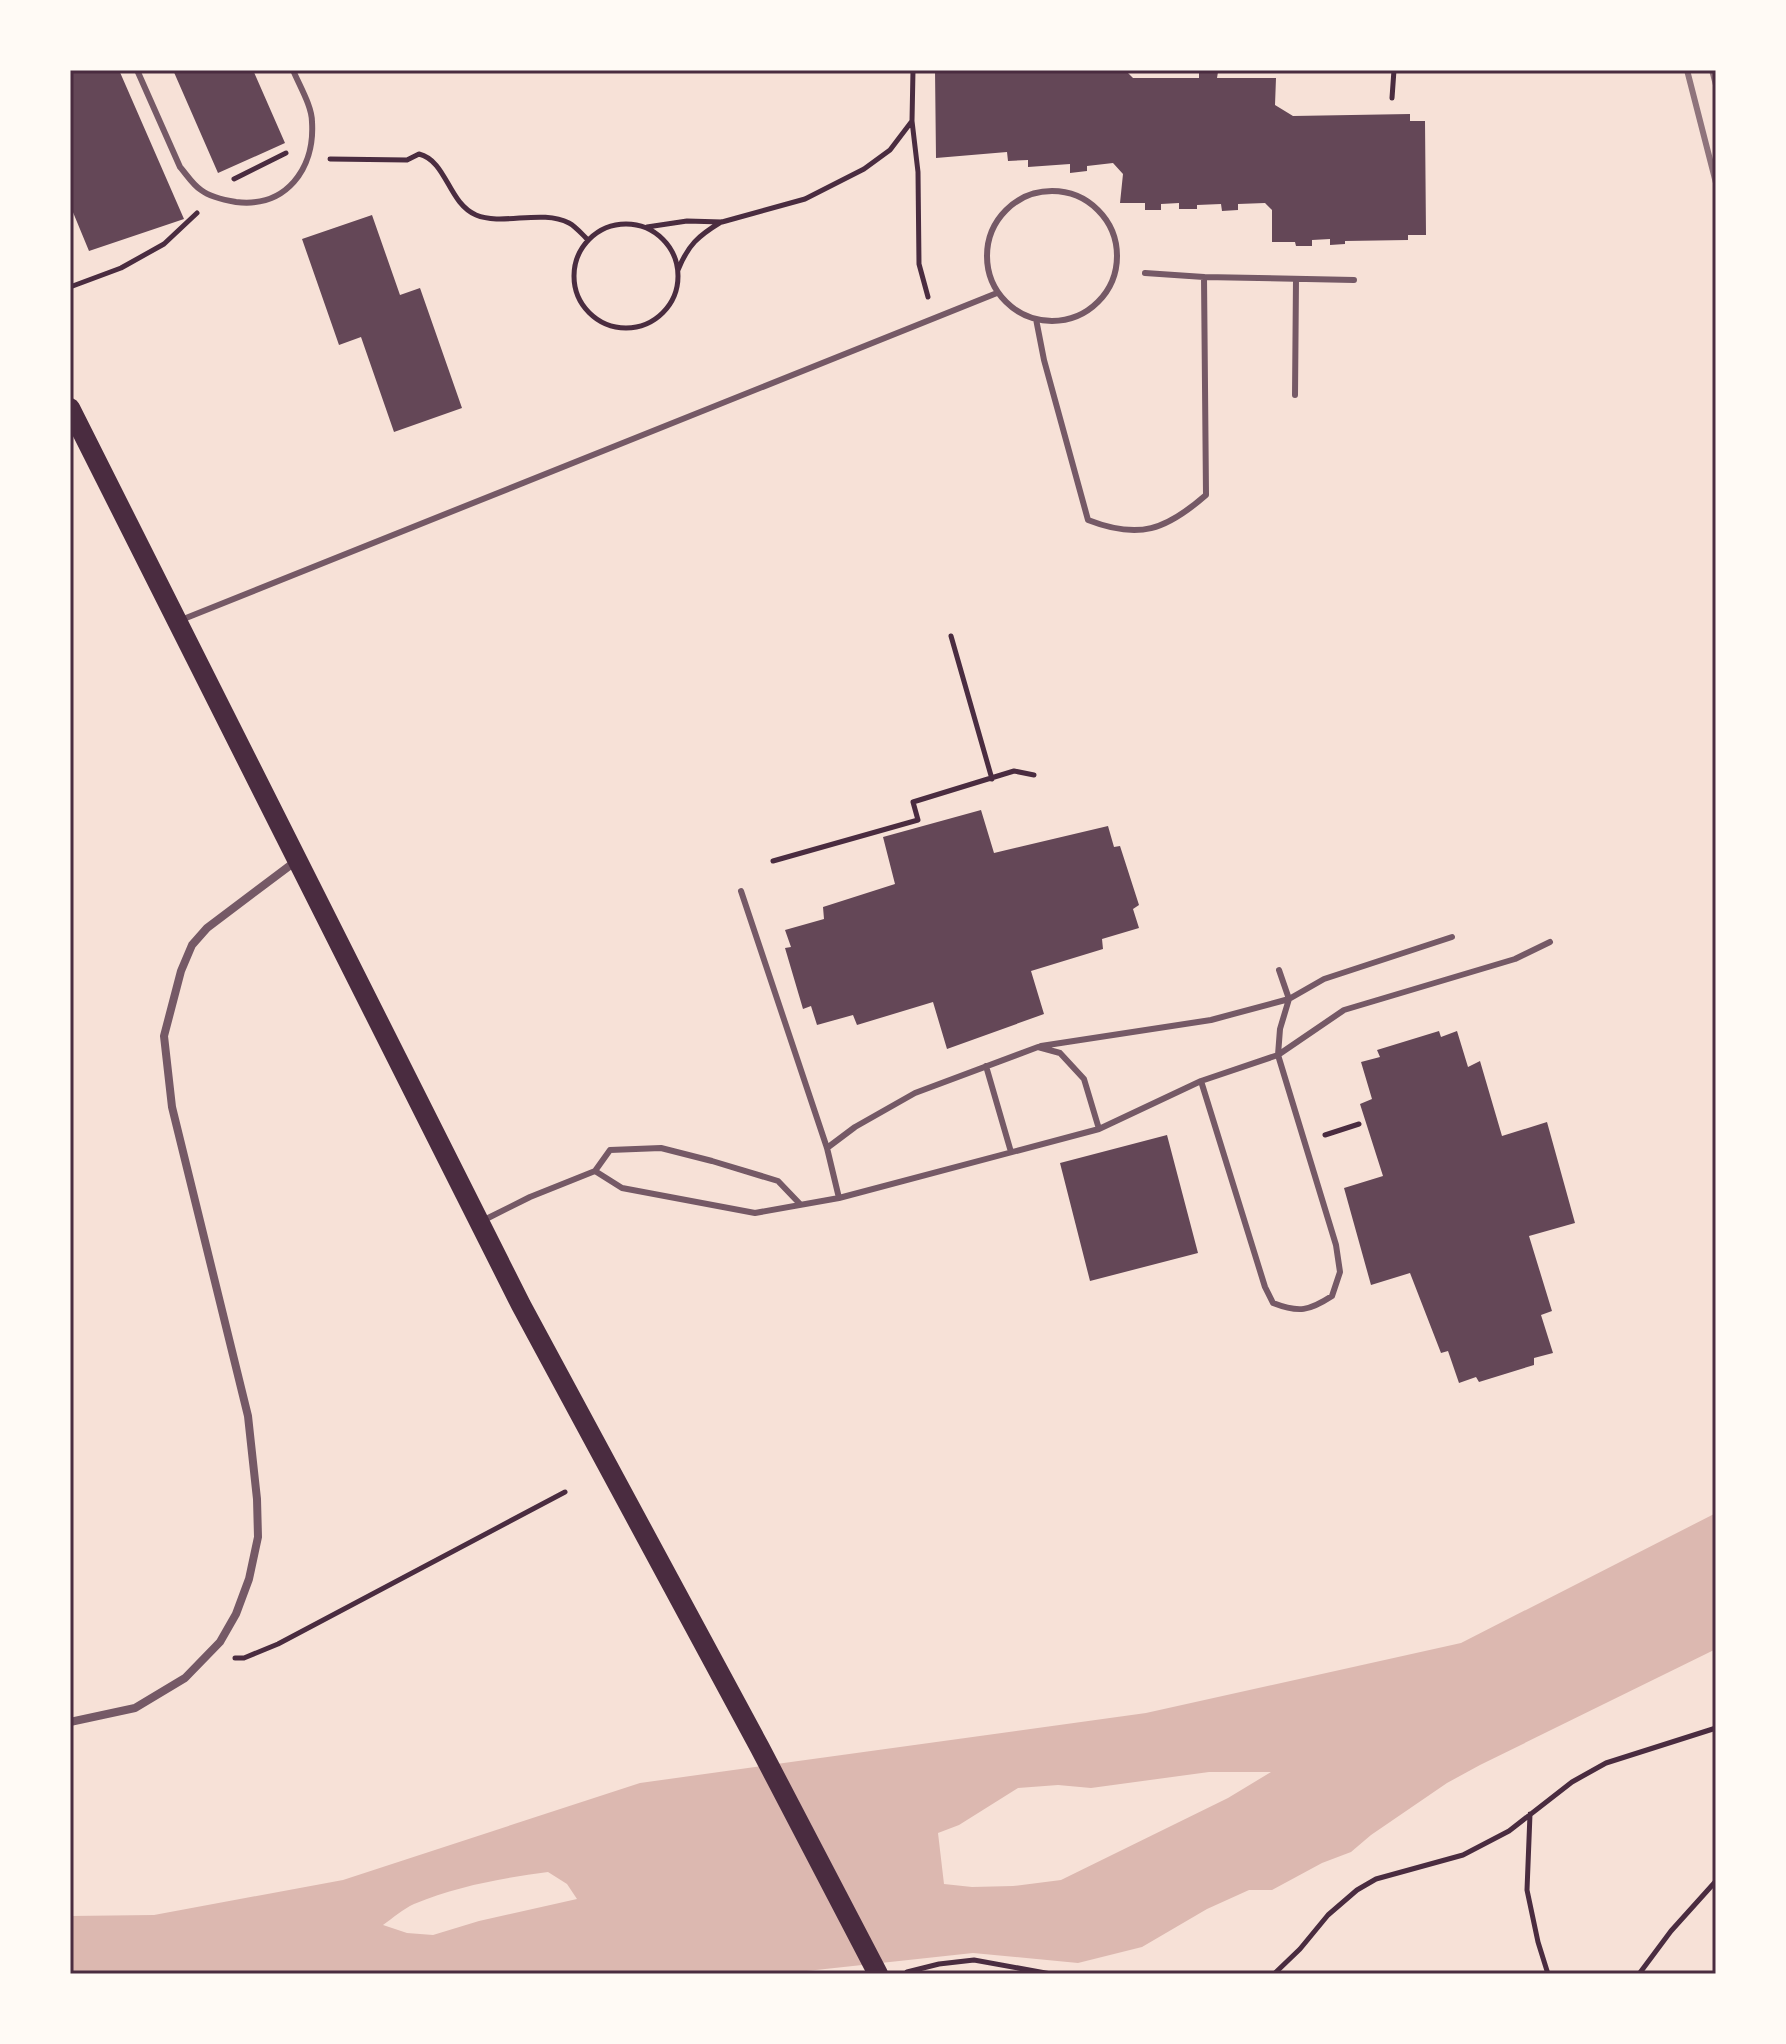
<svg xmlns="http://www.w3.org/2000/svg" width="1786" height="2044" font-family="'Archivo Narrow',sans-serif">
  <rect width="100%" height="100%" fill="#f7e1d7"/>
  <!-- water -->
  <path fill="#dcb8b0" fill-rule="evenodd" d="M1716,1513v136l-236,116 -33,18 -76,52 -20,17 -29,11 -50,27h-23l-42,19 -65,38 -64,16 -105,-10 -194,21h-709v-58l84,-1 189,-35 297,-97 506,-70 315,-70zM1209,1772h62l-43,26 -167,82 -48,6 -41,1 -28,-3 -6,-51 21,-8 59,-37 40,-3 33,3zM548,1872l19,12 10,15 -98,22 -46,14 -26,-2 -24,-8c10,-7 20,-16 31,-21 43,-18 89,-26 134,-32z"/>
  <!-- building -->
  <path fill="#644757" d="M70,70h49l65,149 -95,32 -19,-46z
    M173,70h80l32,73 -67,30z
    M935,70h190l8,8h66v-6h19l-1,6h59l-1,27 18,11 117,-2v7h15l1,114h-18v5l-63,1v3l-15,1v-6l-18,1v6h-16l-1,-4h-23v-32l-7,-7 -27,1v6l-16,1 -1,-7 -24,1v4h-18v-6l-18,1v6h-16v-7h-25l3,-29 -10,-11 -26,3v5l-17,2v-9l-42,3v-7l-20,1 -1,-9 -71,6z
    M372,215l28,80 20,-7 42,120 -68,24 -33,-95 -22,8 -37,-106z
    M981,810l13,43 114,-27 6,21 6,-1 19,59 -6,4 6,19 -37,11 1,10 -72,22 13,43 -97,35 -14,-47 -76,23 -4,-10 -36,10 -6,-19 -8,3 -18,-61 6,-1 -6,-17 39,-11 -1,-12 72,-23 -12,-47z
    M1439,1031l2,6 16,-6 11,36 12,-6 22,75 45,-14 28,101 -46,13 23,75 -11,4 12,38 -19,5v7l-55,17 -3,-5 -17,6 -11,-32 -7,2 -31,-80 -39,12 -27,-97 39,-12 -23,-72 12,-5 -11,-37 19,-5 -3,-7z
    M1167,1135l31,118 -108,28 -30,-118z"/>
  <g fill="none" stroke-linecap="round" stroke-linejoin="round">
    <!-- path -->
    <path stroke="#4a2c40" stroke-width="5" d="M1392,98l2,-28
      M912,121l6,51 1,92 9,33
      M330,159l77,1 12,-6c28,7 29,49 57,61 26,11 66,-6 93,8 6,3 13,11 18,16
      M234,179l52,-26
      M574 276a52 52 0 1 1 104 0a52 52 0 1 1-104 0Z
      M647,227l40,-6 35,1 83,-23 59,-30 26,-19 22,-29 1,-51
      M678,270c10,-25 20,-34 43,-48
      M70,287l51,-19 43,-24 33,-31
      M951,636l41,143
      M773,861l145,-41 -5,-18 101,-31 20,4
      M1325,1135l34,-11
      M235,1658h9l34,-14 287,-152
      M1530,1814l-3,76 11,52 10,32
      M907,1972l32,-8 35,-4 77,14
      M1274,1974l26,-25 28,-34 29,-25 19,-11 87,-24 46,-24 63,-49 34,-19 110,-35
      M1639,1974l32,-43 45,-50"/>
    <!-- service -->
    <path stroke="#755966" stroke-width="6" d="M137,70l43,97c7,8 13,18 21,23 9,7 23,10 35,12 50,6 79,-33 76,-80 0,-16 -13,-37 -19,-52
      M987 256a65 65 0 1 1 130 0a65 65 0 1 1-130 0Z
      M1204,277l150,3
      M1036,319l8,41 44,160c51,20 78,10 118,-25l-2,-218 -59,-4
      M1295,395l1,-116
      M181,620l816,-327
      M741,891l86,257
      M1041,1046l170,-26 78,-21 -10,-29
      M986,1066l25,86
      M1201,1081l64,206 8,16c26,10 36,8 59,-7l8,-24 -4,-27 -58,-190 2,-26 9,-30 35,-20 128,-42
      M595,1171l27,17 133,25 84,-15 260,-69 102,-48 77,-26 66,-45 171,-51 35,-17
      M839,1198l-12,-50 28,-21 60,-34 123,-46 22,6 24,26 15,50
      M484,1220l46,-23 65,-26 15,-21 51,-2 51,13 66,20 22,23"/>
    <!-- minor -->
    <path stroke="#755966" stroke-width="8" d="M70,1722l65,-14 50,-30 35,-36 16,-28 13,-35 9,-42 -1,-38 -9,-83 -76,-309 -8,-71 17,-65 11,-26 15,-17 89,-67"/>
    <!-- primary -->
    <path stroke="#4a2c40" stroke-width="20" d="M70,408l451,897 239,443 118,226"/>
    <!-- rail -->
    <path stroke="#8f747c" stroke-width="6" d="M1687,70l29,113
      M1712,70l4,15"/>
  </g>
  <!-- border -->
  <rect width="1786" height="2044" fill="none" stroke="#fffaf5" stroke-width="144"/>
  <rect x="72" y="72" width="1642" height="1900" fill="none" stroke="#4a2c40" stroke-width="3"/>
</svg>
